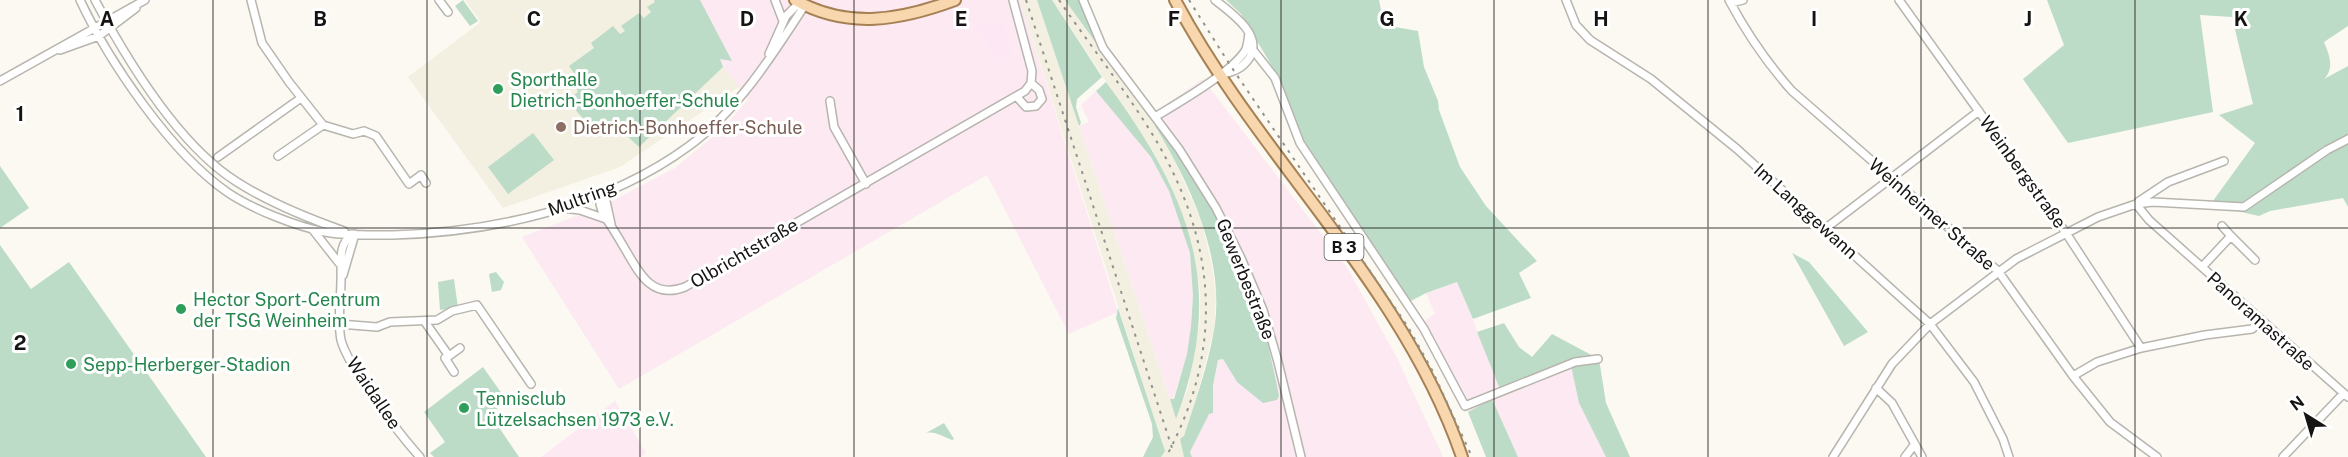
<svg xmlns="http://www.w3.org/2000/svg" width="2348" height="457" font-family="'Public Sans',sans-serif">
  <rect width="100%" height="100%" fill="#fbf9f2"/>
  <!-- commercial -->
  <path fill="#fce9f2" d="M695,0h325l98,312 -49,22 -82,-159 -368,214 -97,-152 82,-32 71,-37 48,-40 25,-28 -25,-33z
    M1203,79l145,190 50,91 45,97h-251l-2,-5 19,-39 9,-53 5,-1 14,23 40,18 2,-4 -12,-56 -10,-34 -22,-54 -77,-127 -3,1 -6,-10z
    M1096,91l55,66 18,34 21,62 3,43 -2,30 -4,28 -14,45h-3l-91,-273 10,-4 -8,-17z
    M1458,282l42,107 70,-28 9,42 27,54h-88l-26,-58 -24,13 -46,-90 13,-8 -9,-21z
    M615,401l31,52 -5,4h-100z"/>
  <!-- industrial -->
  <path fill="#fee7f5" d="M1003,21l9,31 -13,10 -23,-36z"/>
  <!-- built -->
  <path fill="#f3efe1" d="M465,0h230l28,67 16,20 -119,80 -117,41 -95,-131 73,-55z
    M1020,0h17l139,418 12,-30 12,-66v-31l-6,-35 -23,-70 -16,-31 -103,-155h13l84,116 23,38 29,67 10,40 5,33 -2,35 -17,67 -13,40 -4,3 4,18h-28l7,-11z"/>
  <!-- green -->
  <path fill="#bcdcc8" d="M463,0l15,21 -8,5 -15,-20z
    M654,0h46l32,61 -12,-2 3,8 -84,80 -13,-12 -18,-8 -23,-6 -18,-21 11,-8 -2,-4 6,-4 -13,-18 25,-18 -3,-5 22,-17 7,8 5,-3 -4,-5 18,-13 5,5 7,-6 -4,-5 8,-5z
    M1037,0h15l50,77 -25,22 -1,8 5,16 -2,3z
    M1065,0h15l21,50z
    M1226,0h153l5,25 34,6 6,36 14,34 1,9 21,57 26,39 51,55 -18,12 12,25 -58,21 -16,-37 -31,11 -19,10 -99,-153 -32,-77 -35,-59z
    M2047,0h301v26l-24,16c5,12 11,26 0,37l24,-13v141l-5,-9 -73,13 -11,5 -49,-11 45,-62 -36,-28 34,-11 -21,-87 -32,-2 13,97 -145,31 -45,-64 41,-34z
    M1106,82c81,110 122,202 70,337l-6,-20h4l13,-45 4,-28 2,-30 -3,-43 -21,-62 -18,-34 -55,-66z
    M1158,125c40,57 76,115 99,182 10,29 16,59 22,89l-2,4 -14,3 -26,-21 -14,-23 -5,1 -5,26v27l-4,1 -19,38 2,5h-8l-4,-18 4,-3c11,-34 24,-70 30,-106 12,-69 -24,-147 -59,-204z
    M533,133l21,27 -46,34 -20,-27z
    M0,166l29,42 -29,20z
    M0,245l31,44 38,-27 137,195h-206z
    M1792,253l17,9 59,70 -24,14z
    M496,272l8,10 -3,8 -9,2 -3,-18z
    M454,279l4,29 -18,2 -2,-28z
    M1118,308l47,143 -4,6h-18l10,-20 -1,-13 -36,-106z
    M1504,323l15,24 13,10 20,-23 47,25 7,44 24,54h-24l-27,-54 -9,-42 -70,28 -23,-57z
    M483,367l24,34 -17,13 29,43h-85l-4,-4 15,-11 -21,-30z
    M1492,399l26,58h-32l-18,-45z
    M944,423l10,16 -2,1c-8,-3 -17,-9 -26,-7z"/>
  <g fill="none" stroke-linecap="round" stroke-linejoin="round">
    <defs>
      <path id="minor" d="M80,0c29,62 91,153 147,192 25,17 68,34 98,40 22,4 46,3 68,3 102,-3 213,-28 296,-89 49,-36 83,-90 116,-141
        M95,0c32,60 83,145 142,182 33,21 70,36 107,49
        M251,0l11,43 27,39 34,43 30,9 11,-3 12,5 33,48 12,-9 5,8
        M439,0l9,12
        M775,0l8,21
        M1083,0l20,48 76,101 37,59 25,50 22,52 15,52 23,95
        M1215,0c15,12 48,34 35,57 -7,11 -16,15 -28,17
        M1566,0l10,25 14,15 61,39 86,70 193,175 44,58 29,57 6,18
        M1729,0c18,34 38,63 63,91l206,180 75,105 37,46 47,35
        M1899,0l167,233 75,115
        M1731,3l12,-3
        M1247,47l6,3 22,28 25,65 124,186 41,77 110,-44 23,-3
        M60,50l39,-14 37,-28
        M769,54l17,-38 13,-13
        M0,81l145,-81
        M1017,97l9,10 10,-1 6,-7 -3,-9 -8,-7
        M830,101l4,26 32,57
        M1155,117c23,-14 77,-45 90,-66 3,-5 3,-12 4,-18
        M278,156l45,-31
        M218,157l83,-59
        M604,192l7,32
        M602,193l-2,11 3,10c8,11 15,23 22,35 14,24 27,51 60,38l340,-196 6,-8 1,-12 -19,-71
        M2138,202l30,-20 56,-21
        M2136,204l13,16 199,177
        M562,208l18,2 26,9
        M2222,226l9,10
        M1826,228l153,-117
        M313,230l26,33
        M352,234c-15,12 -10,29 -11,46 0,20 -4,40 0,60 7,27 59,95 79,117
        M2202,267l29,-31 24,24
        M343,275l12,-41
        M425,322l24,34 -4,2 9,14
        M339,324l38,3 13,-5 47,-2 15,-9 25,-6 54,79
        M449,356l11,-8
        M2073,376l24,-14 44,-14 64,-13 47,-6 9,-8
        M1876,388l16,15 30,54
        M1833,457l59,-93 38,-40 86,-65 82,-42 38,-13 17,-2 91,5 83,-57 21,-11
        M1905,457l10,-13
        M2283,457l60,-63"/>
      <path id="primary" d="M795,0c53,30 106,20 160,0
        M1175,0c84,159 228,284 287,457"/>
    </defs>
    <!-- minor casing -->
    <use href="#minor" stroke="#b7b5ae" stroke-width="10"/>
    <!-- primary casing -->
    <use href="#primary" stroke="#a58154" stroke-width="14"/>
    <!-- minor -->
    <use href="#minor" stroke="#fff" stroke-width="7"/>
    <!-- primary -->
    <use href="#primary" stroke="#f8d6ae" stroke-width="10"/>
    <!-- rail -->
    <path stroke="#93928d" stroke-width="2" stroke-dasharray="3 6" stroke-linecap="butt" d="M1026,0l147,451
      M1059,0c32,47 69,93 98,142 60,104 67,208 9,315
      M1189,0l41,65 178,262 24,43 40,87"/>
  </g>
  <!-- grid -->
  <path fill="none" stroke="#151412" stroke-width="1.5" stroke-opacity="0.55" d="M213,0v457M427,0v457M640,0v457M854,0v457M1067,0v457M1281,0v457M1494,0v457M1708,0v457M1921,0v457M2135,0v457M0,228h2348"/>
  <!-- markers -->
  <g fill="#2e9e5b" stroke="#fff" stroke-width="2">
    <circle cx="498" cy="89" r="6"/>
    <circle cx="181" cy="309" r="6"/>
    <circle cx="71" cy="364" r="6"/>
    <circle cx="464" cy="408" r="6"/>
  </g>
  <circle fill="#8d6e63" stroke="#fff" stroke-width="2" cx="561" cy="127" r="6"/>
  <g text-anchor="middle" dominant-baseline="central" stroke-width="6" stroke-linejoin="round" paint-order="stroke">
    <!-- shield labels -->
    <rect fill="#fff" stroke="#5b5a59" stroke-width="1.5" x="1324.5" y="234" width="39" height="26" rx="4.5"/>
    <g font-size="16" font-weight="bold" fill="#151412">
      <text x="1344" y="247">B 3</text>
    </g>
    <!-- leisure labels -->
    <g font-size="18" fill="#27864d" stroke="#fff" text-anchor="start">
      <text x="510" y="79">Sporthalle<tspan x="510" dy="21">Dietrich-Bonhoeffer-Schule</tspan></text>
      <text x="193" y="299">Hector Sport-Centrum<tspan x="193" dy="21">der TSG Weinheim</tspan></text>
      <text x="83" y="364">Sepp-Herberger-Stadion</text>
      <text x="476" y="398">Tennisclub<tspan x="476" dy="21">Lützelsachsen 1973 e.V.</tspan></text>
    </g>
    <!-- education labels -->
    <g font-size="18" fill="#785e54" stroke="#fff" text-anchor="start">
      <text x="573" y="127">Dietrich-Bonhoeffer-Schule</text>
    </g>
    <!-- street labels -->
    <g font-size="18" fill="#151412" stroke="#fff">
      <text transform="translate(2023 172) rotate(54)">Weinbergstraße</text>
      <text transform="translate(582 198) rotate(-20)">Multring</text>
      <text transform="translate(1806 211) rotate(42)">Im Langgewann</text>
      <text transform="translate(1932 214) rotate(41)">Weinheimer Straße</text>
      <text transform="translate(744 253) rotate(-30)">Olbrichtstraße</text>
      <text transform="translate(1246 279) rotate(68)">Gewerbestraße</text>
      <text transform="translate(2261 321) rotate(42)">Panoramastraße</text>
      <text transform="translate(374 393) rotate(56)">Waidallee</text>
    </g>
  </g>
  <g font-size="20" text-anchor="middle" font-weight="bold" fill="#151412" stroke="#fff" stroke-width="6" stroke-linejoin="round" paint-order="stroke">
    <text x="107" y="26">A</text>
    <text x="320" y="26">B</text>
    <text x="534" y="26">C</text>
    <text x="747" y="26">D</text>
    <text x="961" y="26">E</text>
    <text x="1174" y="26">F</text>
    <text x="1387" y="26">G</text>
    <text x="1601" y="26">H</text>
    <text x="1814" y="26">I</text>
    <text x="2028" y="26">J</text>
    <text x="2241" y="26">K</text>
    <text x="20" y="121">1</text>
    <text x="20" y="350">2</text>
  </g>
  <!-- north arrow -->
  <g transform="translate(2306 415) rotate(323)" stroke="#ffffff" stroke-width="4.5" paint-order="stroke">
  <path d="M0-4.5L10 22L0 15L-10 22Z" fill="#151412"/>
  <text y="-9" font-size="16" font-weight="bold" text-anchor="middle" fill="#151412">N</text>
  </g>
</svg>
